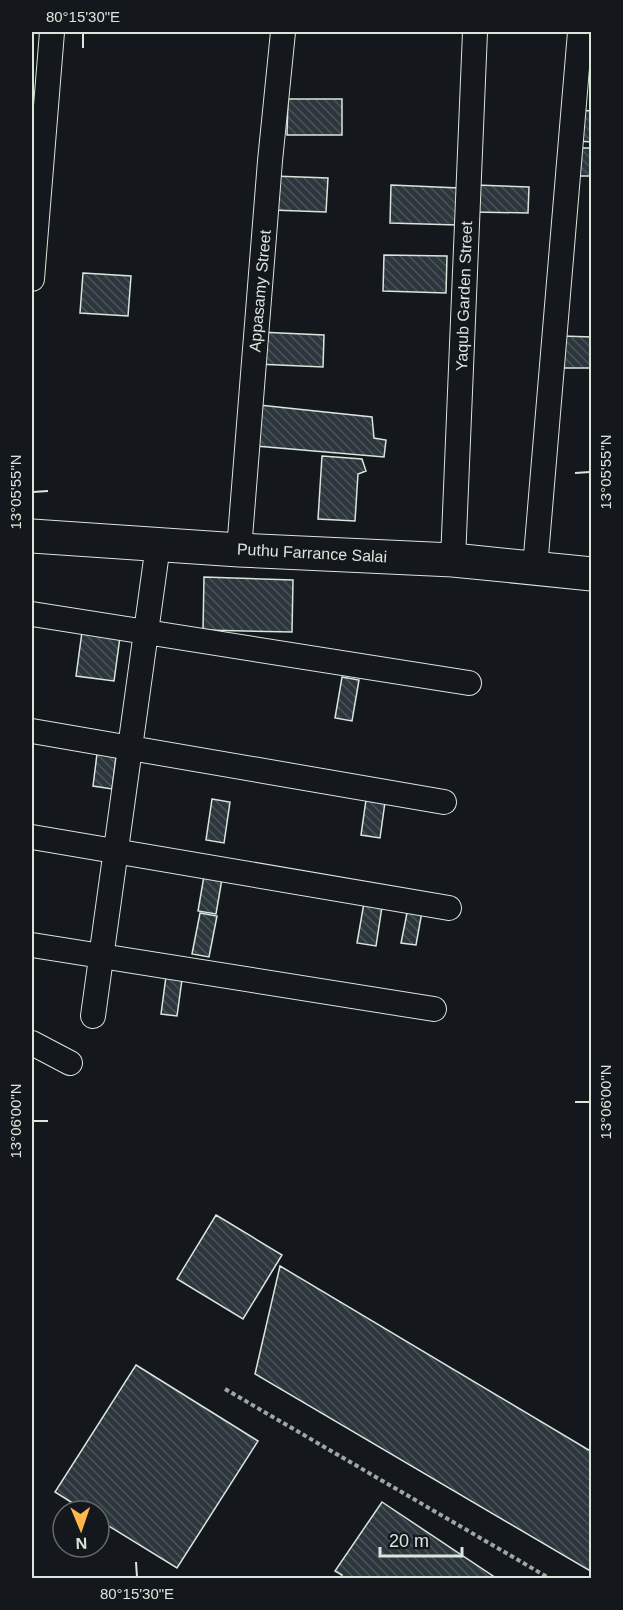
<svg xmlns="http://www.w3.org/2000/svg" width="623" height="1610" font-family="Helvetica,sans-serif">
  <defs>
    <pattern id="building-back-hatch" width="6" height="6" patternUnits="userSpaceOnUse" patternTransform="scale(1.5)"><rect width="6" height="6" fill="#2c363c"/><path d="M-1 5l2 2M0 0l6 6M5-1l2 2" fill="none" stroke="#4a5358"/></pattern>
  </defs>
  <rect width="100%" height="100%" fill="#14181c"/>
  <!-- building -->
  <path fill="url(#building-back-hatch)" stroke="#d8e6dc" stroke-width="1.5" d="M288,99h54v36h-55z
    M579,110l13,1v31l-15,-1z
    M575,148h17v28h-18z
    M273,176l55,2 -2,34 -54,-2z
    M391,185l68,3 -2,37 -67,-2z
    M476,185l53,2 -1,26 -53,-1z
    M384,255l63,1 -1,37 -63,-2z
    M83,273l48,3 -3,40 -48,-3z
    M259,332l65,3 -1,32 -66,-3z
    M562,336l30,1v31h-31z
    M259,405l113,12 2,21 12,2 -2,17 -128,-11z
    M322,456l40,3 4,12 -8,3 -3,47 -37,-2z
    M204,577l89,3 -1,52 -89,-2z
    M82,632l38,5 -6,44 -38,-5z
    M342,677l17,3 -7,41 -17,-3z
    M98,746l19,2 -5,41 -19,-3z
    M367,793l19,2 -6,43 -19,-3z
    M212,799l18,3 -6,41 -18,-3z
    M205,870l18,3 -7,41 -18,-3z
    M365,897l18,3 -7,46 -19,-3z
    M409,903l14,3 -7,39 -15,-2z
    M200,913l17,3 -8,41 -17,-3z
    M167,969l16,3 -6,44 -16,-2z
    M216,1215l66,40 -39,64 -66,-40z
    M280,1266l312,186v120l-337,-198z
    M136,1365l122,76 -81,127 -78,-48v-9h-14l-30,-19z
    M382,1502l114,76h-156l2,-3 -7,-4z"/>
  <g fill="none" stroke-linecap="round" stroke-linejoin="round">
    <defs>
      <path id="street" d="M32,279l20,-247
        M239,550l31,-389 13,-129
        M453,560l22,-528
        M535,568l45,-536
        M32,614l437,69
        M32,731l412,71
        M32,837l417,71
        M32,945l402,64
        M93,1016l65,-471
        M32,1043l38,20"/>
      <path id="secondary" d="M32,536l207,14 214,10 139,14"/>
    </defs>
    <!-- street casing -->
    <use href="#street" stroke="#d8e6dc" stroke-width="26"/>
    <!-- secondary casing -->
    <use href="#secondary" stroke="#d8e6dc" stroke-width="35"/>
    <!-- path -->
    <path stroke="#9da8a2" stroke-width="4" stroke-dasharray="4.5 3" stroke-linecap="butt" d="M225,1389l324,189"/>
    <!-- street -->
    <use href="#street" stroke="#14181c" stroke-width="24"/>
    <!-- secondary -->
    <use href="#secondary" stroke="#14181c" stroke-width="33"/>
  </g>
  <!-- ticks -->
  <path fill="none" stroke="#d8e6dc" stroke-width="2" d="M83,33v15M575,473l15,-1M33,492l15,-1M575,1102h15M33,1121h15M136,1562l1,15"/>
  <g text-anchor="middle" dominant-baseline="central" stroke-width="4.5" stroke-linejoin="round" paint-order="stroke">
    <!-- street labels -->
    <g font-size="16" fill="#d8e6dc" stroke="#14181c">
      <text transform="translate(260 291) rotate(-85)">Appasamy Street</text>
      <text transform="translate(464 296) rotate(-88)">Yaqub Garden Street</text>
      <text transform="translate(312 553) rotate(3)">Puthu Farrance Salai</text>
    </g>
  </g>
  <!-- border -->
  <rect width="623" height="1610" fill="none" stroke="#14181c" stroke-width="66"/>
  <!-- north arrow -->
  <g transform="translate(81 1529) rotate(178)"><circle r="28" fill="#14181c" stroke="#626a69" stroke-width="1.5"/>
  <path d="M0-4.5L10 22L0 15L-10 22Z" fill="#ffb74d"/>
  <text y="-9" font-size="16" font-weight="bold" text-anchor="middle" fill="#d8e6dc">N</text>
  </g>
  <!-- scale -->
  <path d="M380 1547v9h82v-9" fill="none" stroke="#d8e6dc" stroke-width="3"/>
  <text x="389" y="1547" font-size="18" fill="#d8e6dc" stroke="#14181c" stroke-width="4.5" paint-order="stroke">20 m</text>
  <rect x="33" y="33" width="557" height="1544" fill="none" stroke="#d8e6dc" stroke-width="2"/>
  <g font-size="15" text-anchor="middle" fill="#d8e6dc">
    <text x="83" y="22">80°15'30"E</text>
    <text transform="translate(606 472) rotate(-90)" y="5">13°05'55"N</text>
    <text transform="translate(16 492) rotate(-90)" y="5">13°05'55"N</text>
    <text transform="translate(606 1102) rotate(-90)" y="5">13°06'00"N</text>
    <text transform="translate(16 1121) rotate(-90)" y="5">13°06'00"N</text>
    <text x="137" y="1599">80°15'30"E</text>
  </g>
</svg>
